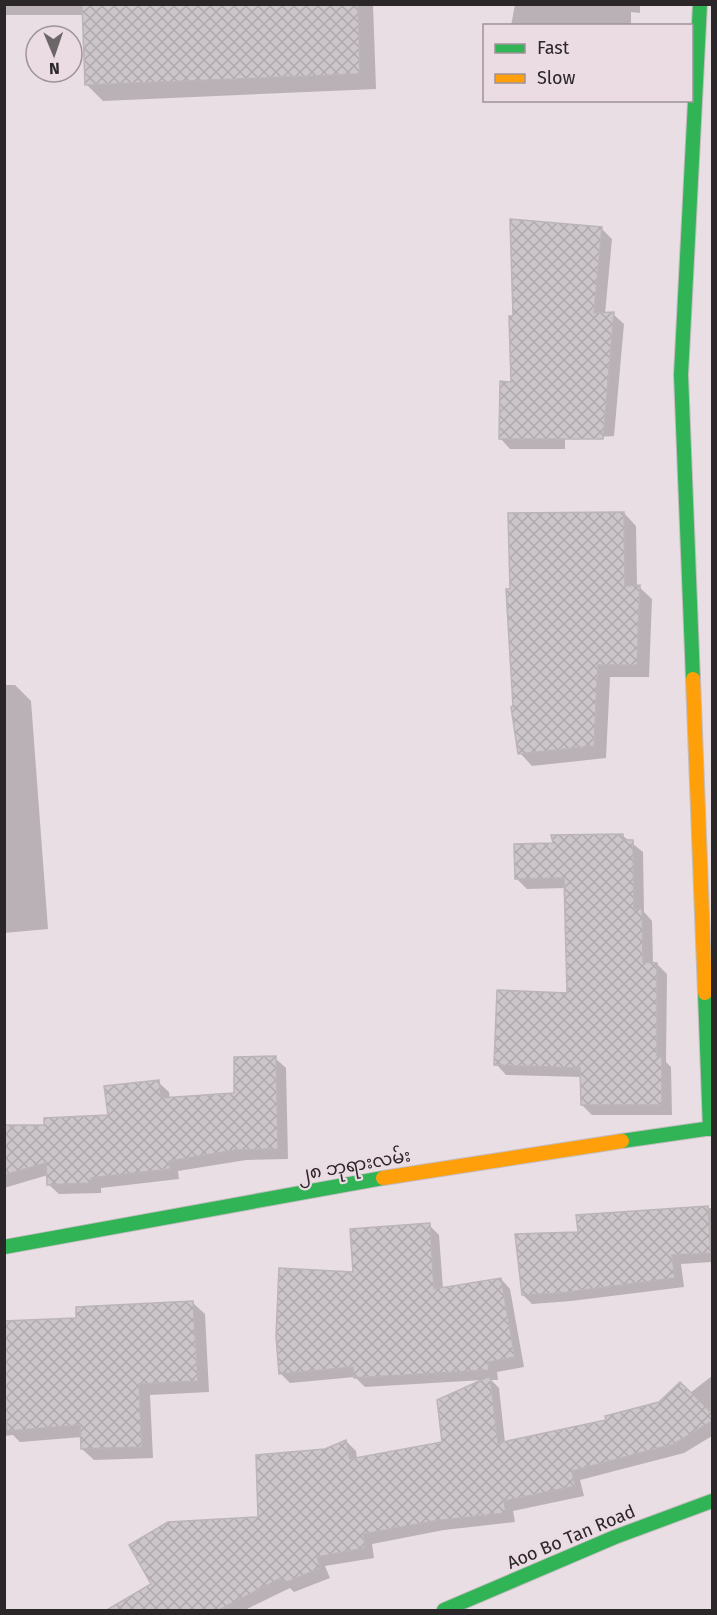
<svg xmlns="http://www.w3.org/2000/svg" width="717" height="1615" font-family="'Fira Sans','Noto Sans Myanmar',sans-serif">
  <defs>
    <pattern id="building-cross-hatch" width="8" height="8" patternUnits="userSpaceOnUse" patternTransform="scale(1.5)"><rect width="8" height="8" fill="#ccc5c9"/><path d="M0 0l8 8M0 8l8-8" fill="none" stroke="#afa9ad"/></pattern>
  </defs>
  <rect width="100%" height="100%" fill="#e8dee3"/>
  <!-- shadow -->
  <path fill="#0003" d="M4,4h369l3,85 -273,12 -16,-16 -3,-70h-80z
    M515,4h125v9l-9,-1v14h-120z
    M601,228l11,11 -7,75h8l11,10 -10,112 -49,3v10h-55l-10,-11 12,-54 3,-67z
    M624,513l12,13 1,61h2l13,12 -3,78h-39l-4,81 -74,8 -12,-13 -9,-163z
    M4,685h11l16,16 17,228 -44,4z
    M623,836l20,16 1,60 8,9 1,43h4l10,10 -1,88 5,5 1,48h-80l-10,-10v-28l-76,-2 -10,-11 72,-70 -2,-106 -39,1 -10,-10 38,-34z
    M275,1058l11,10 2,91 -42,1 -68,11 1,8 -78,9v5l-42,1 -11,-10v-9l-44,13v-62l42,1 63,-11 49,-34 11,10 1,7 66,-4z
    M712,1208v54l-31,2 3,23 -113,14 -39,3 -9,-9 56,-61 -1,-17z
    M429,1225l10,10 4,54 58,-10 9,10 14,78 -27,5 1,8h-7l8,8 6,55 103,-22 82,-28 22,-17v60l-28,17 -104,27 4,16 -71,15 2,11 -71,8 -72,14 2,14 -49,8 5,12 -36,14 -4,-4 -45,22h-137l151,-91 66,-69 21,-9 10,10 1,8 87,-16 39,-63 -118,7 -10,-10 -65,6 -10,-10 75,-99z
    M193,1303l12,11 4,78 -59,3 3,63 -59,2 -12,-11v-12l-62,5 -7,-7 -9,1v-113l74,-4z"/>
  <!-- building -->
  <path fill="url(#building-cross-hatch)" stroke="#bbb4b8" stroke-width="1.5" d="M82,4h276l2,70 -275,11z
    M510,219l92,8 -8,86 20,-1 -11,127h-104l1,-58 11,1 -2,-66h4z
    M624,512l1,74 15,-1 -3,80h-39l-4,81 -76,8 -7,-47 2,-1 -7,-117h4l-2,-76z
    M623,834v6h10l1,69h8l1,53 14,1v93h5v49h-81l-1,-37 -86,-3 3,-75 70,3 -3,-115 -49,1 -1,-35 39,-1 -2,-8z
    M276,1056l2,93 -43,1 -66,11 1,8 -79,9v5l-44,2 -1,-22 -42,12v-50h40v-7l64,-3 -4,-29 55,-6 2,18 73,-5v-36z
    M708,1206l3,47 -39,2 3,23 -114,15 -39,2 -7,-61 63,-2 -2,-17z
    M430,1223l4,66 67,-11 14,79 -27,5 1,8 -135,8 -1,-11 -74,7 -3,-38 3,-68 74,4 -3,-43z
    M193,1301l5,80 -59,3 3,63 -61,2 -1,-24 -73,6 -3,-34v-76l72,-3v-11z
    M490,1376l8,67 108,-23 -1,-4 54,-14 21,-20 32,31v8l-38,23 -102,27 3,15 -71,15 2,12 -72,8 -71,13 2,14 -48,9 4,11 -37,15 -3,-5 -64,33h-112l46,-27 -22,-39 39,-23 90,-5 -2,-62 69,-6 21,-9 4,19 92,-17 -5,-42z"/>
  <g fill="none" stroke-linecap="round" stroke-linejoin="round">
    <defs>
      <path id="fast" d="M693,679l-12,-304 19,-371
        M705,993l5,136
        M622,1141l90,-13
        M4,1247l379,-69
        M444,1610l171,-73 97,-36"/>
      <path id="slow" d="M693,679l12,314
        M383,1178l239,-37"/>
    </defs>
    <!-- fast casing -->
    <use href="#fast" stroke="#c4bdc0" stroke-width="16"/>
    <!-- slow casing -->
    <use href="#slow" stroke="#c4bdc0" stroke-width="16"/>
    <!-- fast -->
    <use href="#fast" stroke="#30b455" stroke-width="14"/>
    <!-- slow -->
    <use href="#slow" stroke="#ff9f0a" stroke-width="14"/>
  </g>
  <g text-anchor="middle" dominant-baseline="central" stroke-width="4.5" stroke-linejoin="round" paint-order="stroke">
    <!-- street labels -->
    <g font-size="18" fill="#2b2628" stroke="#ebdbe3">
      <text transform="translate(354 1165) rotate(-10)">၂၈ ဘုရားလမ်း</text>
      <text transform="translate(571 1537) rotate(-23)">Aoo Bo Tan Road</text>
    </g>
  </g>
  <!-- border -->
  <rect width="717" height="1615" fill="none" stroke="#2b2628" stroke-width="12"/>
  <!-- legend -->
  <rect x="483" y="24" width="210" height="78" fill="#ebdbe3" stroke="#9e9398" stroke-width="1.5"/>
  <rect x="495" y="44" width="30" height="9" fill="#30b455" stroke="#9e9398" stroke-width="1.5"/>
  <text x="537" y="54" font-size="18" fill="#2b2628">Fast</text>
  <rect x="495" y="74" width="30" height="9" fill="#ff9f0a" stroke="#9e9398" stroke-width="1.5"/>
  <text x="537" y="84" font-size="18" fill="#2b2628">Slow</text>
  <!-- north arrow -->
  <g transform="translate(54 54) rotate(178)"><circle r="28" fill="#ebdbe3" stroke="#9e9398" stroke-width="1.5"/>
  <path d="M0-4.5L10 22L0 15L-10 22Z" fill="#6d6669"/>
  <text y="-9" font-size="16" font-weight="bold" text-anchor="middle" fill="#2b2628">N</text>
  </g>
</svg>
